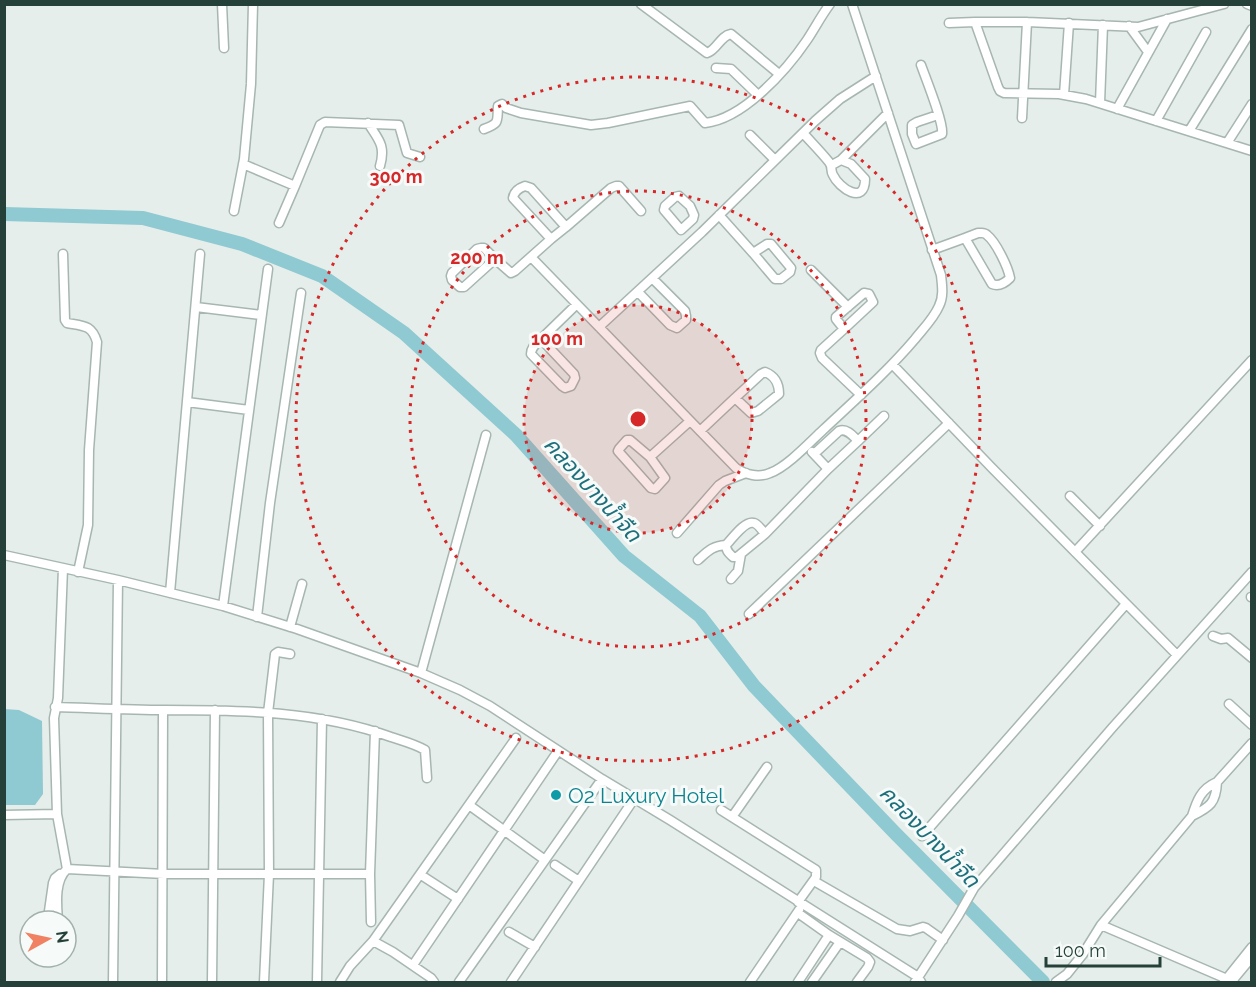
<svg xmlns="http://www.w3.org/2000/svg" width="1256" height="987" font-family="Raleway,'Noto Sans Thai',sans-serif">
  <rect width="100%" height="100%" fill="#e5eeea"/>
  <!-- water -->
  <path fill="#8fc9d2" d="M4,709l15,1 23,11 1,73 -8,11h-30z"/>
  <g fill="none" stroke-linecap="round" stroke-linejoin="round">
    <!-- river -->
    <path stroke="#8fc9d2" stroke-width="14" d="M4,214l139,4 99,26 80,32 82,57 112,102 108,121 76,60 54,70 141,147 148,149"/>
    <defs>
      <path id="minor" d="M222,4l2,44
        M641,4l66,49c10,-3 13,-17 24,-19l48,40
        M1247,4l5,2
        M975,22l23,65 2,4 4,2 55,1 27,5 166,52
        M949,23l26,-1h52l111,5 86,-23
        M1129,26l19,26
        M921,65c5,14 23,58 21,69l-26,10 -4,-10v-9l5,-3 21,-7
        M716,68l15,1 27,26
        M1064,95l5,-72
        M1100,103l3,-78
        M1117,109l50,-90
        M1022,118l5,-96
        M1156,121l50,-89
        M368,123c10,16 18,22 12,43
        M484,129c16,-6 13,-7 14,-23l4,-2 4,4 15,5 70,12 17,-2 82,-17 15,17c38,-4 81,-52 102,-83 8,-12 14,-24 23,-36
        M1189,131l63,-102
        M803,133c8,9 18,19 26,29 4,5 1,8 4,13 6,13 32,31 32,4l-14,-15 -10,-4 -9,5
        M750,135l25,25
        M1227,143l25,-39
        M841,160l47,-47
        M243,164l52,22 25,-61 5,-3 74,3 8,28 13,4
        M525,186l6,2 35,39 -15,12 -38,-41c1,-7 6,-10 12,-12z
        M679,196l11,10 4,9 -1,4 -12,11 -17,-20 1,-4 10,-9z
        M234,211l10,-52 7,-75 2,-80
        M719,215l34,38
        M279,223l16,-37
        M566,227l45,-39 5,-2h3l22,25
        M978,233c5,0 6,-1 9,2 9,7 21,32 23,43 -5,5 -11,9 -18,6l-27,-46z
        M767,244h4l20,24 -1,4 -9,7h-6l-22,-26z
        M481,248h3l11,11 -31,28h-4l-8,-7 -1,-4 1,-3 25,-24z
        M932,250l33,-12
        M63,254l2,66 2,3c17,3 25,2 30,19l-8,108 -1,75 -10,47
        M531,257l205,211c10,7 23,10 34,5 17,-6 40,-31 53,-43 32,-30 64,-58 92,-91 8,-10 19,-21 24,-33 5,-10 3,-21 2,-31l-89,-271
        M495,259l16,14 4,-2 36,-32
        M811,270l37,37
        M638,292l32,33 7,3 9,-8v-4l-1,-5 -32,-32
        M864,293l5,1 4,8 -29,27 -8,-10v-2z
        M196,307l65,8
        M599,327l103,-95 113,-111 25,-22 36,-23
        M844,329l-23,21 -1,3 2,5 39,37
        M541,339l33,35 1,4 -4,8 -6,2 -3,-2 -31,-32c0,-7 5,-10 10,-15z
        M541,339l35,-34
        M893,365l99,103 185,187
        M765,372c10,4 14,11 14,22l-21,17 -7,2 -16,-15 26,-24z
        M187,402l62,8
        M700,431l35,-33
        M858,441l26,-25
        M812,452l16,17
        M650,457l15,21 -10,11 -4,-1 -33,-37 1,-2 8,-9h3l20,17 40,-36
        M1070,496l30,30
        M677,533l42,-48 6,-4 21,-8
        M765,534l63,-65 30,-28c-5,-5 -11,-13 -19,-10l-25,23
        M1075,552l177,-192
        M4,555l114,25 105,26 74,23 124,44 39,17 30,16 112,73 68,41 248,157 3,5
        M698,560c10,-9 14,-14 28,-15 6,-6 19,-25 28,-22 4,1 8,7 11,11l-28,23h-4c-4,-4 -7,-6 -7,-12
        M63,568l-5,130 -4,20 3,96 10,55
        M731,579l7,-8 3,-17
        M170,593l30,-339
        M1251,597h1
        M223,606l45,-337
        M749,614l200,-191
        M257,617l13,-114 31,-210
        M290,627l12,-43
        M1213,636l8,3 7,-1 24,20
        M421,673l65,-238
        M1229,704l23,21
        M55,707c37,1 73,3 110,3 76,0 154,1 226,27 12,4 24,7 34,13l2,28
        M469,805l76,55
        M721,810l95,60v7l-18,25
        M4,815l53,-1
        M1192,816c5,-16 9,-27 25,-34l35,-39
        M732,817l35,-50
        M922,836l204,-232
        M555,865l24,16
        M67,869l97,5h206
        M421,875l37,24
        M814,881l83,48 13,2 13,-4 3,1 17,12
        M49,911l4,-28 2,-5 5,-4
        M798,913l31,22 38,23 3,4 -2,5 -11,15
        M58,921c-1,-16 -4,-40 9,-52
        M371,922l-1,-48 5,-143
        M1101,925l133,57
        M509,932l26,15
        M373,941l20,11 38,26 3,4
        M413,965l145,-214
        M1232,981l20,-24
        M113,982l5,-402
        M162,982l1,-272
        M212,982l3,-272
        M264,982l5,-108 -1,-161 7,-59 3,-2 12,2
        M317,982l5,-263
        M340,982l10,-16 23,-25 143,-203
        M459,982l143,-203
        M511,982l123,-183
        M750,982l49,-72
        M798,982l31,-47
        M812,982l28,-40
        M915,982l43,-66 16,-28 138,-160 140,-156
        M1056,982l11,-8 16,-20 18,-29 91,-109c18,-9 24,-13 25,-34
        M1224,982l28,-35"/>
    </defs>
    <!-- minor casing -->
    <use href="#minor" stroke="#a7b6b1" stroke-width="11"/>
    <!-- minor -->
    <use href="#minor" stroke="#fff" stroke-width="8"/>
  </g>
  <!-- distance rings -->
  <circle cx="638" cy="419" r="114" fill="#d62828" fill-opacity=".12"/>
  <g fill="none" stroke="#d62828" stroke-width="3" stroke-dasharray="3 6">
    <circle cx="638" cy="419" r="114"/>
    <circle cx="638" cy="419" r="228"/>
    <circle cx="638" cy="419" r="342"/>
  </g>
  <!-- markers -->
  <circle fill="#0f9aa8" stroke="#f6faf8" stroke-width="2" cx="556" cy="795" r="6"/>
  <g text-anchor="middle" dominant-baseline="central" stroke-width="6" stroke-linejoin="round" paint-order="stroke">
    <!-- culture labels -->
    <g font-size="21" fill="#0d838f" stroke="#f6faf8" text-anchor="start">
      <text x="568" y="795">O2 Luxury Hotel</text>
    </g>
    <!-- water labels -->
    <g font-size="22" font-style="italic" fill="#1e6f7c" stroke="#f6faf8">
      <text transform="translate(593 489) rotate(48)">คลองบางน้ำจืด</text>
      <text transform="translate(930 836) rotate(46)">คลองบางน้ำจืด</text>
    </g>
  </g>
  <circle cx="638" cy="419" r="9" fill="#d62828" stroke="#f6faf8" stroke-width="3"/>
  <g font-size="18" text-anchor="middle" font-weight="bold" fill="#d62828" stroke="#f6faf8" stroke-width="6" stroke-linejoin="round" paint-order="stroke">
    <text x="396" y="183">300 m</text>
    <text x="477" y="264">200 m</text>
    <text x="557" y="345">100 m</text>
  </g>
  <!-- border -->
  <rect width="1256" height="987" fill="none" stroke="#244038" stroke-width="12"/>
  <!-- north arrow -->
  <g transform="translate(48 939) rotate(82)"><circle r="28" fill="#f6faf8" stroke="#a2b0ab" stroke-width="1.5"/>
  <path d="M0-4.5L10 22L0 15L-10 22Z" fill="#f08162"/>
  <text y="-9" font-size="16" font-weight="bold" text-anchor="middle" fill="#244038">N</text>
  </g>
  <!-- scale -->
  <path d="M1046 957v9h114v-9" fill="none" stroke="#244038" stroke-width="3"/>
  <text x="1055" y="957" font-size="18" fill="#244038" stroke="#f6faf8" stroke-width="4.5" paint-order="stroke">100 m</text>
</svg>
